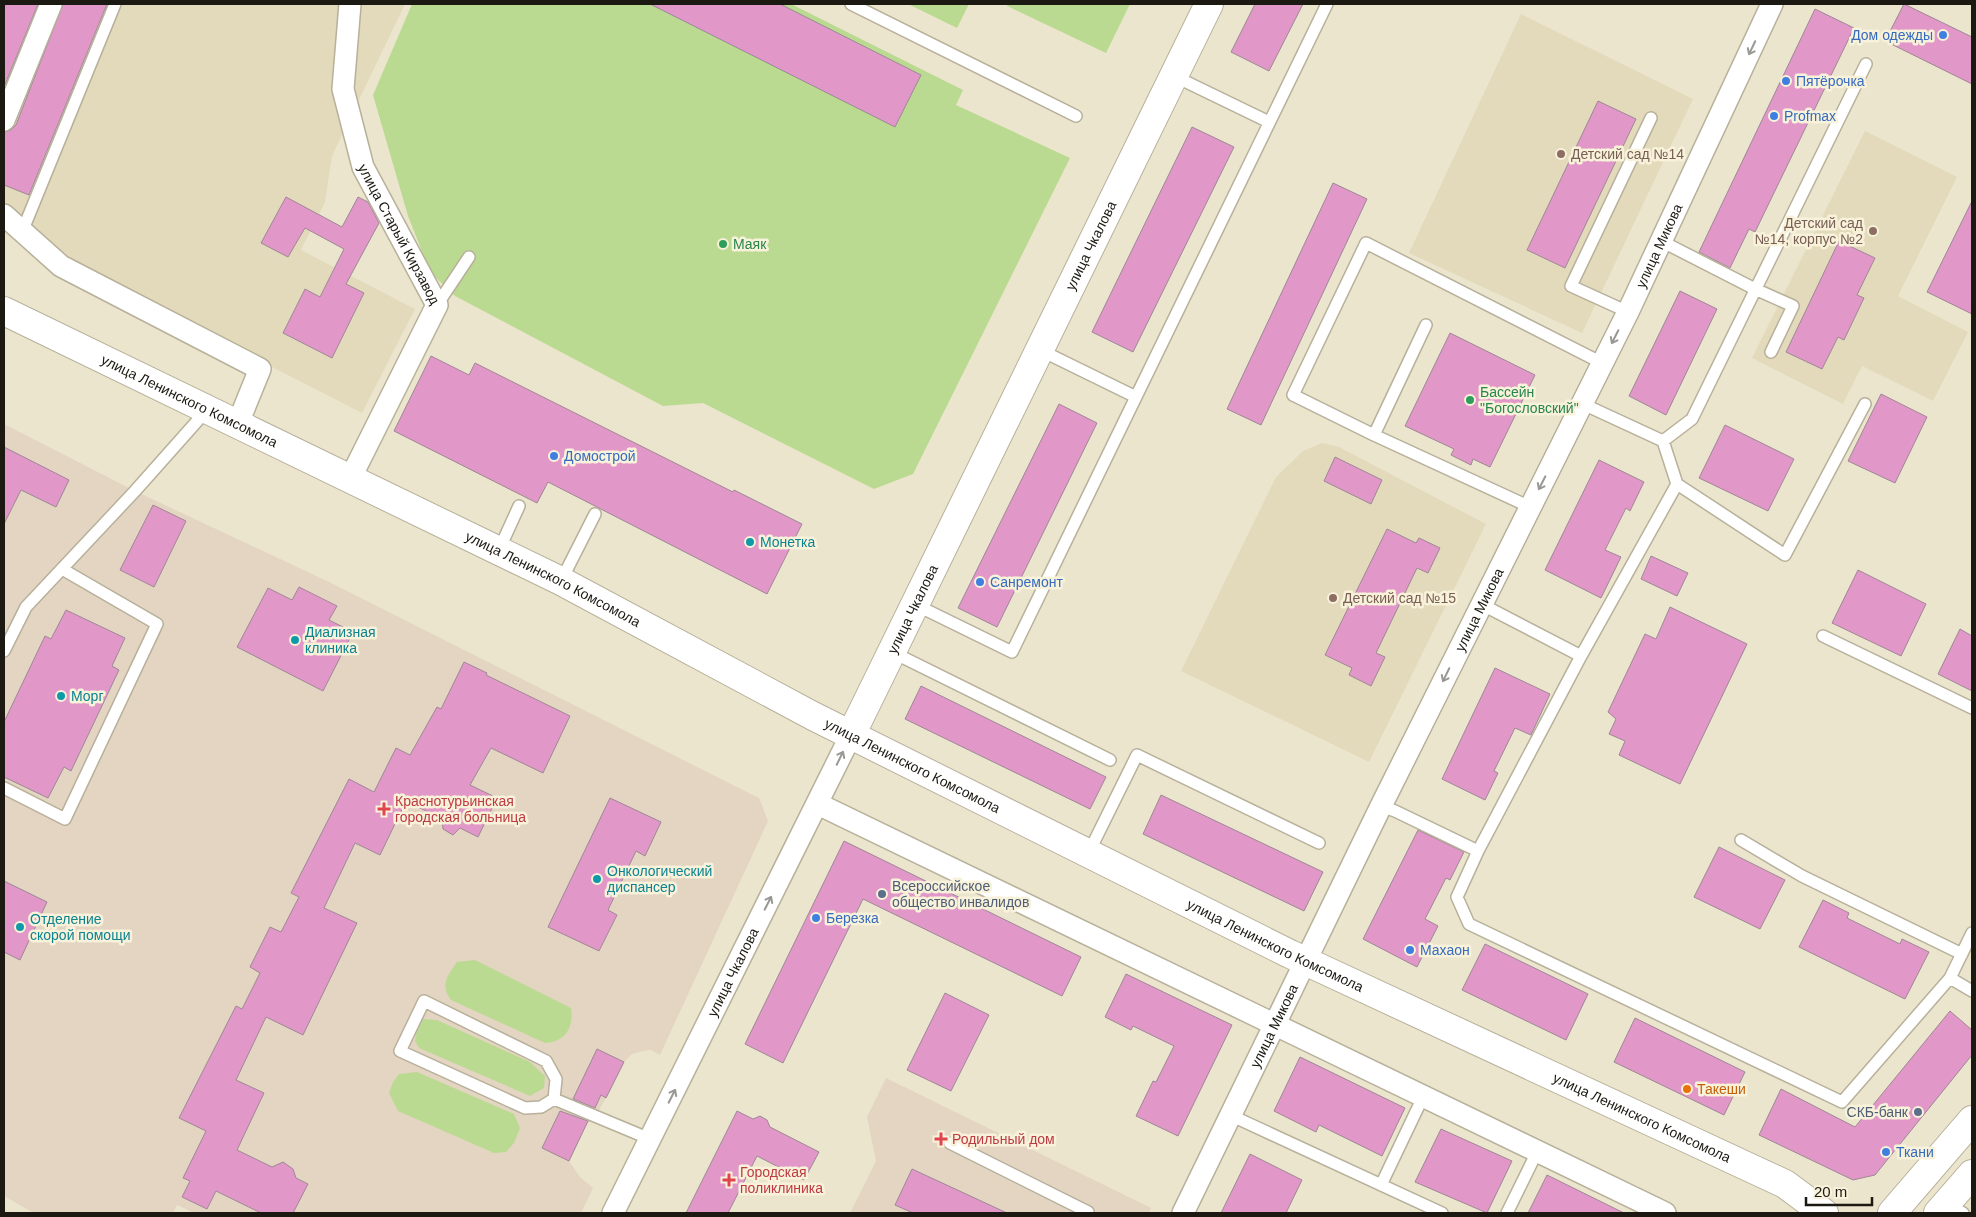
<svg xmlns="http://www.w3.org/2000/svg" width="1976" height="1217" font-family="Helvetica,sans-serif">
  <rect width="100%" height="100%" fill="#ece5ce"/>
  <!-- built -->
  <path fill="#e3dabc" d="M4,4h401l-73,152 -7,46 -24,48 114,59 -53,104 -358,-183z
    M1521,14l172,85 -111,234 -173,-80z
    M1865,131l92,46 -59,119 70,36 -35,69 -71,-35 -19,38 -91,-46z
    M1322,443l17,4 147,77 -117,238 -188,-91 95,-194 27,-26z"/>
  <!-- medical -->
  <path fill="#e3d5c2" d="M4,424l131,67 194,91 430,216 9,23 -108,234 -9,-5 -8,1 -11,3 -8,8 -18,36 -11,19 -8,7 -18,37 11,16 13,11 -12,25h-387l-17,-8 -4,8h-139l-30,-17z
    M886,1078l265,130 -2,5h-299l26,-52 -9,-44z"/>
  <!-- green -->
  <path fill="#bbda91" d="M412,4h379l172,86 -7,15 114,53 -157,316 -39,15 -171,-86 -40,3 -208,-110 -25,-24 -22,-56 -35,-121z
    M908,4h61l-12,24z
    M1008,4h122l-24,49 -99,-47z
    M475,960l96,48c3,20 -6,34 -26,35l-94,-43c-11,-15 -4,-24 6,-38z
    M423,1019l14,1 93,42 15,14 -1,12 -14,8 -111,-48 -4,-7 2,-12z
    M417,1072l97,42 6,14 -6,15 -8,9 -12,1 -96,-42 -9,-18 4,-11 6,-8z"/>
  <!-- building -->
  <path fill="#e197c7" stroke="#9d8895" d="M4,4h34l-34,83z
    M63,4h44l-78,191 -25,-10v-53l7,-2 5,-5z
    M650,4h130l141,71 -26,52z
    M1255,4h48l-34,67 -38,-19z
    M1904,4l68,33v47l-87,-43z
    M1815,9l39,19 -99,204 -6,-3 -19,39 -31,-16z
    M1598,101l38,18 -71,149 -38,-18z
    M1192,127l42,20 -101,205 -41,-20z
    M1333,183l34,16 -106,226 -34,-16z
    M286,197l56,30 16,-30 10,5 11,21 -33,61 18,9 -32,65 -49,-25 22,-44 15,8 24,-48 -39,-21 -17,29 -27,-14z
    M1972,201v113l-45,-22z
    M1839,241l36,17 -18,37 7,3 -20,42 -6,-3 -16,32 -36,-17z
    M1680,291l37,18 -51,106 -37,-19z
    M1450,333l85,42 -45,92 -17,-8 -2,6 -20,-10 3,-6 -49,-23z
    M431,356l38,19 6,-12 258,129 1,-2 68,34 -35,70 -219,-112 -11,21 -143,-72z
    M1881,394l46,23 -32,66 -47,-22z
    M1059,404l38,19 -100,204 -39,-19z
    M1725,425l69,34 -26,52 -69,-33z
    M4,447l65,33 -13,27 -35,-17 -17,34z
    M1335,457l47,23 -11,24 -47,-23z
    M1599,460l45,22 -14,29 -4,-3 -21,42 16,7 -20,41 -56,-28z
    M153,505l33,16 -32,66 -34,-17z
    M1387,529l29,14 3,-5 21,10 -12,25 -11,-5 -41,85 9,4 -14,29 -22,-11 3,-7 -27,-13z
    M1651,556l37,17 -11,23 -36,-17z
    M1858,570l68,34 -25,52 -69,-33z
    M299,587l38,19 -8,14 24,12 -30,59 -86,-44 31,-59 24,12z
    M1670,607l77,37 -67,140 -61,-29 6,-14 -16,-7 7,-15 -8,-7 37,-78 11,5z
    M66,610l59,28 -13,28 7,4 -48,101 -7,-4 -16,31 -44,-21v-55l41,-86 6,3z
    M1960,629l12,7v55l-34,-17z
    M464,662l23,11 -1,2 84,41 -27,57 -52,-25 -21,37 27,13 -19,39 -18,-9 -7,7 -10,-6 -1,-10 -36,-18 -26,54 -25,-12 -31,65 33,15 -54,112 -37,-18 -30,63 28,13 -27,57 35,17 11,-5 10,7 3,9 12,6 -15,29h-32l-45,-22 -9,18 -25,-12 8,-16 -7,-3 23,-47 -27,-13 57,-112 6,3 18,-36 -10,-6 20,-40 11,5 18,-35 -8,-4 58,-114 25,13 22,-44 14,7 27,-48 4,2z
    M1495,668l55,26 -19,41 -16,-7 -21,43 4,2 -13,27 -43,-21z
    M921,686l185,91 -16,32 -185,-90z
    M1161,795l162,77 -19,39 -161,-77z
    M610,798l51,24 -16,34 -9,-5 -28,59 9,5 -18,36 -51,-24z
    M1418,830l46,22 -14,28 -4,-2 -21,41 13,7 -21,41 -54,-28z
    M844,841l237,116 -19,39 -199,-97 -80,164 -38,-19z
    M1719,847l66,33 -25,49 -66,-32z
    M4,881l43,21 -27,58 -16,-8z
    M1823,900l26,13 -2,5 53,26 2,-5 27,13 -24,47 -106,-52z
    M1485,944l103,50 -22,46 -104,-50z
    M1126,974l106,51 -54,111 -42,-20 17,-35 3,1 18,-36 -41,-20 -2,4 -26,-13z
    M945,993l44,22 -38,76 -44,-21z
    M1950,1011l22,19v25l-97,120 -22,5 -94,-45 22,-46 74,38z
    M1635,1018l110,54 -21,43 -110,-53z
    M597,1049l27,13 -18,36 -5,-3 -6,13 -22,-9z
    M1300,1057l105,51 -23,48 -63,-31 -3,7 -42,-21z
    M560,1111l28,10 -19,40 -27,-13z
    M737,1111l16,8 7,-3 7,4 3,7 49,25 -15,28 -47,-24 -29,57h-42z
    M1441,1129l71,32 -25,52 -72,-31z
    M1250,1154l52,26 -16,33h-65z
    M912,1169l95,44h-94l-18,-8z
    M1547,1175l77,38h-96z"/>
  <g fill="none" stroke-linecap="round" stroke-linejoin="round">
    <defs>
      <path id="service" d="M851,4l225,112
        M1174,76l95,46
        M22,232l93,-228
        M1661,241l94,48 38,17 -22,46
        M437,305l32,-48
        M1628,312l-57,-26 80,-168
        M1426,325l-52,110 156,72
        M1040,350l96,47
        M1583,404l80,37 14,43 108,71 80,-151
        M1374,435l-81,-40 73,-152 236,120
        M1663,441l29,-22 174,-355
        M499,550l20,-44
        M561,581l34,-67
        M1481,604l100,52 96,-172
        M916,605l96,47 315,-648
        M1823,636l149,72
        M4,651l22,-44 109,-116 72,-81
        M892,652l218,108
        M4,788l61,31 92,-195 -95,-55
        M1381,806l14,5 83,40 -21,46 12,27 373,178 108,-124 22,-45
        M1741,840l61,36 160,78
        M1478,851l103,-195
        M1088,854l49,-99 182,88
        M1950,978l22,13
        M554,1099l-13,8 -16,1 -125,-57 24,-50 122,60 10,18 -2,20 96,40
        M1230,1115l212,98
        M950,1143l138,69v1
        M1381,1185l42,-88
        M1946,1203l17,10
        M1507,1213l30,-61"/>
      <g id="minor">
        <path id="s1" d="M350,4l-7,85 20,78 74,138 -87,174"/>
        <path d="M4,120l47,-116"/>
        <path d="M4,215l57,51 199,103 -22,54"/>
        <path d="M818,804l847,409"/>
        <path id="s2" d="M613,1213l238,-478"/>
        <path id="s3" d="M1183,1213l198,-407 247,-494 144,-308"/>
      </g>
      <path id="tertiary" d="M1892,1213l80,-93
        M1938,1213l34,-39"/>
      <g id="secondary">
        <path id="s4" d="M4,311l557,270 252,135 477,238 495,230 39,29"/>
        <path id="s5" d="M851,735l358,-731"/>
      </g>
    </defs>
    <!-- service casing -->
    <use href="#service" stroke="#b7b09a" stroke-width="14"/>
    <!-- minor casing -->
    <use href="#minor" stroke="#b7b09a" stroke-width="24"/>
    <!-- tertiary casing -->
    <use href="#tertiary" stroke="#b7b09a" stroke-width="30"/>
    <!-- secondary casing -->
    <use href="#secondary" stroke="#b7b09a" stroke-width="30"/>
    <!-- service -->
    <use href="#service" stroke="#fff" stroke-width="11"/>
    <!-- minor -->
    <use href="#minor" stroke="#fff" stroke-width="21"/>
    <!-- tertiary -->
    <use href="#tertiary" stroke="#fff" stroke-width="28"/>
    <!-- secondary -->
    <use href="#secondary" stroke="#fff" stroke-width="28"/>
  </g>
  <!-- one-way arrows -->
  <defs><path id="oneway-shaft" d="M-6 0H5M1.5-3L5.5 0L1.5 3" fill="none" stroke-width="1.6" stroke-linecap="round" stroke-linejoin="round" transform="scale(1.25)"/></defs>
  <g stroke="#989894">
    <use href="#oneway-shaft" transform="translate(1752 48) rotate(115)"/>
    <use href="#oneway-shaft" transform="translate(1615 337) rotate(117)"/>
    <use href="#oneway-shaft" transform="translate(1542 483) rotate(117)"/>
    <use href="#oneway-shaft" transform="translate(1446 675) rotate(116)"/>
    <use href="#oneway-shaft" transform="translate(840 758) rotate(-64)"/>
    <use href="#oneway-shaft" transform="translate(768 903) rotate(-63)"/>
    <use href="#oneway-shaft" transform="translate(672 1096) rotate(-63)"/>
  </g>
  <!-- markers -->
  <g fill="#3f7fe0" stroke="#f9f2db" stroke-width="2">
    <circle cx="1943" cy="35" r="5"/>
    <circle cx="1786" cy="81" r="5"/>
    <circle cx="1774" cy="116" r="5"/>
    <circle cx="554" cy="456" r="5"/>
    <circle cx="980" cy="582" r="5"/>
    <circle cx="816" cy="918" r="5"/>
    <circle cx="1410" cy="950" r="5"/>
    <circle cx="1886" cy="1152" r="5"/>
  </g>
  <g fill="#8d6e63" stroke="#f9f2db" stroke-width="2">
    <circle cx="1561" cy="154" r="5"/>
    <circle cx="1873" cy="231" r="5"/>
    <circle cx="1333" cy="598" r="5"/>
  </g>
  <g fill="#2e9e5b" stroke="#f9f2db" stroke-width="2">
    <circle cx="723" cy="244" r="5"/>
    <circle cx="1470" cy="400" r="5"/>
  </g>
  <g fill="#0f9aa8" stroke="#f9f2db" stroke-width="2">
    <circle cx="750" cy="542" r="5"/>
    <circle cx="295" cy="640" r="5"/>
    <circle cx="61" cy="696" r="5"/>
    <circle cx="597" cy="879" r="5"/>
    <circle cx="20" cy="927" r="5"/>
  </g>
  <g fill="#e0444e" stroke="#f9f2db" stroke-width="2">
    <path d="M381.5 801.5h5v5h5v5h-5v5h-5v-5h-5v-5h5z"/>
    <path d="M938.5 1131.5h5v5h5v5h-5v5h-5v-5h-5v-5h5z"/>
    <path d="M726.5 1172.5h5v5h5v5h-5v5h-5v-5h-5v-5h5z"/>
  </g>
  <g fill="#5c6f8a" stroke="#f9f2db" stroke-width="2">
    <circle cx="882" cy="894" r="5"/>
    <circle cx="1918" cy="1112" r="5"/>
  </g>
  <circle fill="#e8710a" stroke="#f9f2db" stroke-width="2" cx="1687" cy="1089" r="5"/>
  <g text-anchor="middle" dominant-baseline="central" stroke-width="5" stroke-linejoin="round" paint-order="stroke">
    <!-- shop labels -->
    <g font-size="14" fill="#366cbe" stroke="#f9f2db" text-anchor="start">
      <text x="1933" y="35" text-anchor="end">Дом одежды</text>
      <text x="1796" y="81">Пятёрочка</text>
      <text x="1784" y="116">Profmax</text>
      <text x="564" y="456">Домострой</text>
      <text x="990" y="582">Санремонт</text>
      <text x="826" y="918">Березка</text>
      <text x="1420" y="950">Махаон</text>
      <text x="1896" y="1152">Ткани</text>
    </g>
    <!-- education labels -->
    <g font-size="14" fill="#785e54" stroke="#f9f2db" text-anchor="start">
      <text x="1571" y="154">Детский сад №14</text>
      <text x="1863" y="223" text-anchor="end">Детский сад<tspan x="1863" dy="16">№14, корпус №2</tspan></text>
      <text x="1343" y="598">Детский сад №15</text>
    </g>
    <!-- street labels -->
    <g font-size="14" fill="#1b1911" stroke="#f9f2db">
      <text stroke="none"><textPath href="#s1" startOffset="242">улица Старый Кирзавод</textPath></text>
      <text stroke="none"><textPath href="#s5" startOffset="545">улица Чкалова</textPath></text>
      <text stroke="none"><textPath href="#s3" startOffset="1078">улица Микова</textPath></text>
      <text stroke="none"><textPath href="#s4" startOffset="206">улица Ленинского Комсомола</textPath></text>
      <text stroke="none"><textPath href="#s4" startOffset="611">улица Ленинского Комсомола</textPath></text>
      <text stroke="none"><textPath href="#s3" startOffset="672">улица Микова</textPath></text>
      <text stroke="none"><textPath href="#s5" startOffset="140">улица Чкалова</textPath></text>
      <text stroke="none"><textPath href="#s4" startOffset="1016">улица Ленинского Комсомола</textPath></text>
      <text stroke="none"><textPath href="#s4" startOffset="1421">улица Ленинского Комсомола</textPath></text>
      <text stroke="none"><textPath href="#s2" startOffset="269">улица Чкалова</textPath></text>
      <text stroke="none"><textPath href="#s3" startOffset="208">улица Микова</textPath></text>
      <text stroke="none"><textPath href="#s4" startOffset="1826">улица Ленинского Комсомола</textPath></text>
    </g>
    <!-- leisure labels -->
    <g font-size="14" fill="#27864d" stroke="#f9f2db" text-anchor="start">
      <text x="733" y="244">Маяк</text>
      <text x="1480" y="392">Бассейн<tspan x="1480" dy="16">"Богословский"</tspan></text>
    </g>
    <!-- culture labels -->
    <g font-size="14" fill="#0d838f" stroke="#f9f2db" text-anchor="start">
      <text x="760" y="542">Монетка</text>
      <text x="305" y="632">Диализная<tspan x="305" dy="16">клиника</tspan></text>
      <text x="71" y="696">Морг</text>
      <text x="607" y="871">Онкологический<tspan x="607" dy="16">диспансер</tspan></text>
      <text x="30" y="919">Отделение<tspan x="30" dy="16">скорой помощи</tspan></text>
    </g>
    <!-- health labels -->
    <g font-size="14" fill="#be3a42" stroke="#f9f2db" text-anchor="start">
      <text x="395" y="801">Краснотурьинская<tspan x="395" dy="16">городская больница</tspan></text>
      <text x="952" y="1139">Родильный дом</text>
      <text x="740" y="1172">Городская<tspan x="740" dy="16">поликлиника</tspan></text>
    </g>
    <!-- service labels -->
    <g font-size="14" fill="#4e5e75" stroke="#f9f2db" text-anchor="start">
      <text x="892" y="886">Всероссийское<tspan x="892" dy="16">общество инвалидов</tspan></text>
      <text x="1908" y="1112" text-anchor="end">СКБ-банк</text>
    </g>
    <!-- food labels -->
    <g font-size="14" fill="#c56008" stroke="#f9f2db" text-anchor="start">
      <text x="1697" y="1089">Такеши</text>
    </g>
  </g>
  <!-- border -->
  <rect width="1976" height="1217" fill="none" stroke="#1b1911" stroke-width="10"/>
  <!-- scale -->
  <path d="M1806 1197v8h66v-8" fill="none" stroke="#1b1911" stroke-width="2.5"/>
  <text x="1814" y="1197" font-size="15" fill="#1b1911" stroke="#f9f2db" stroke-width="4" paint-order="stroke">20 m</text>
</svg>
